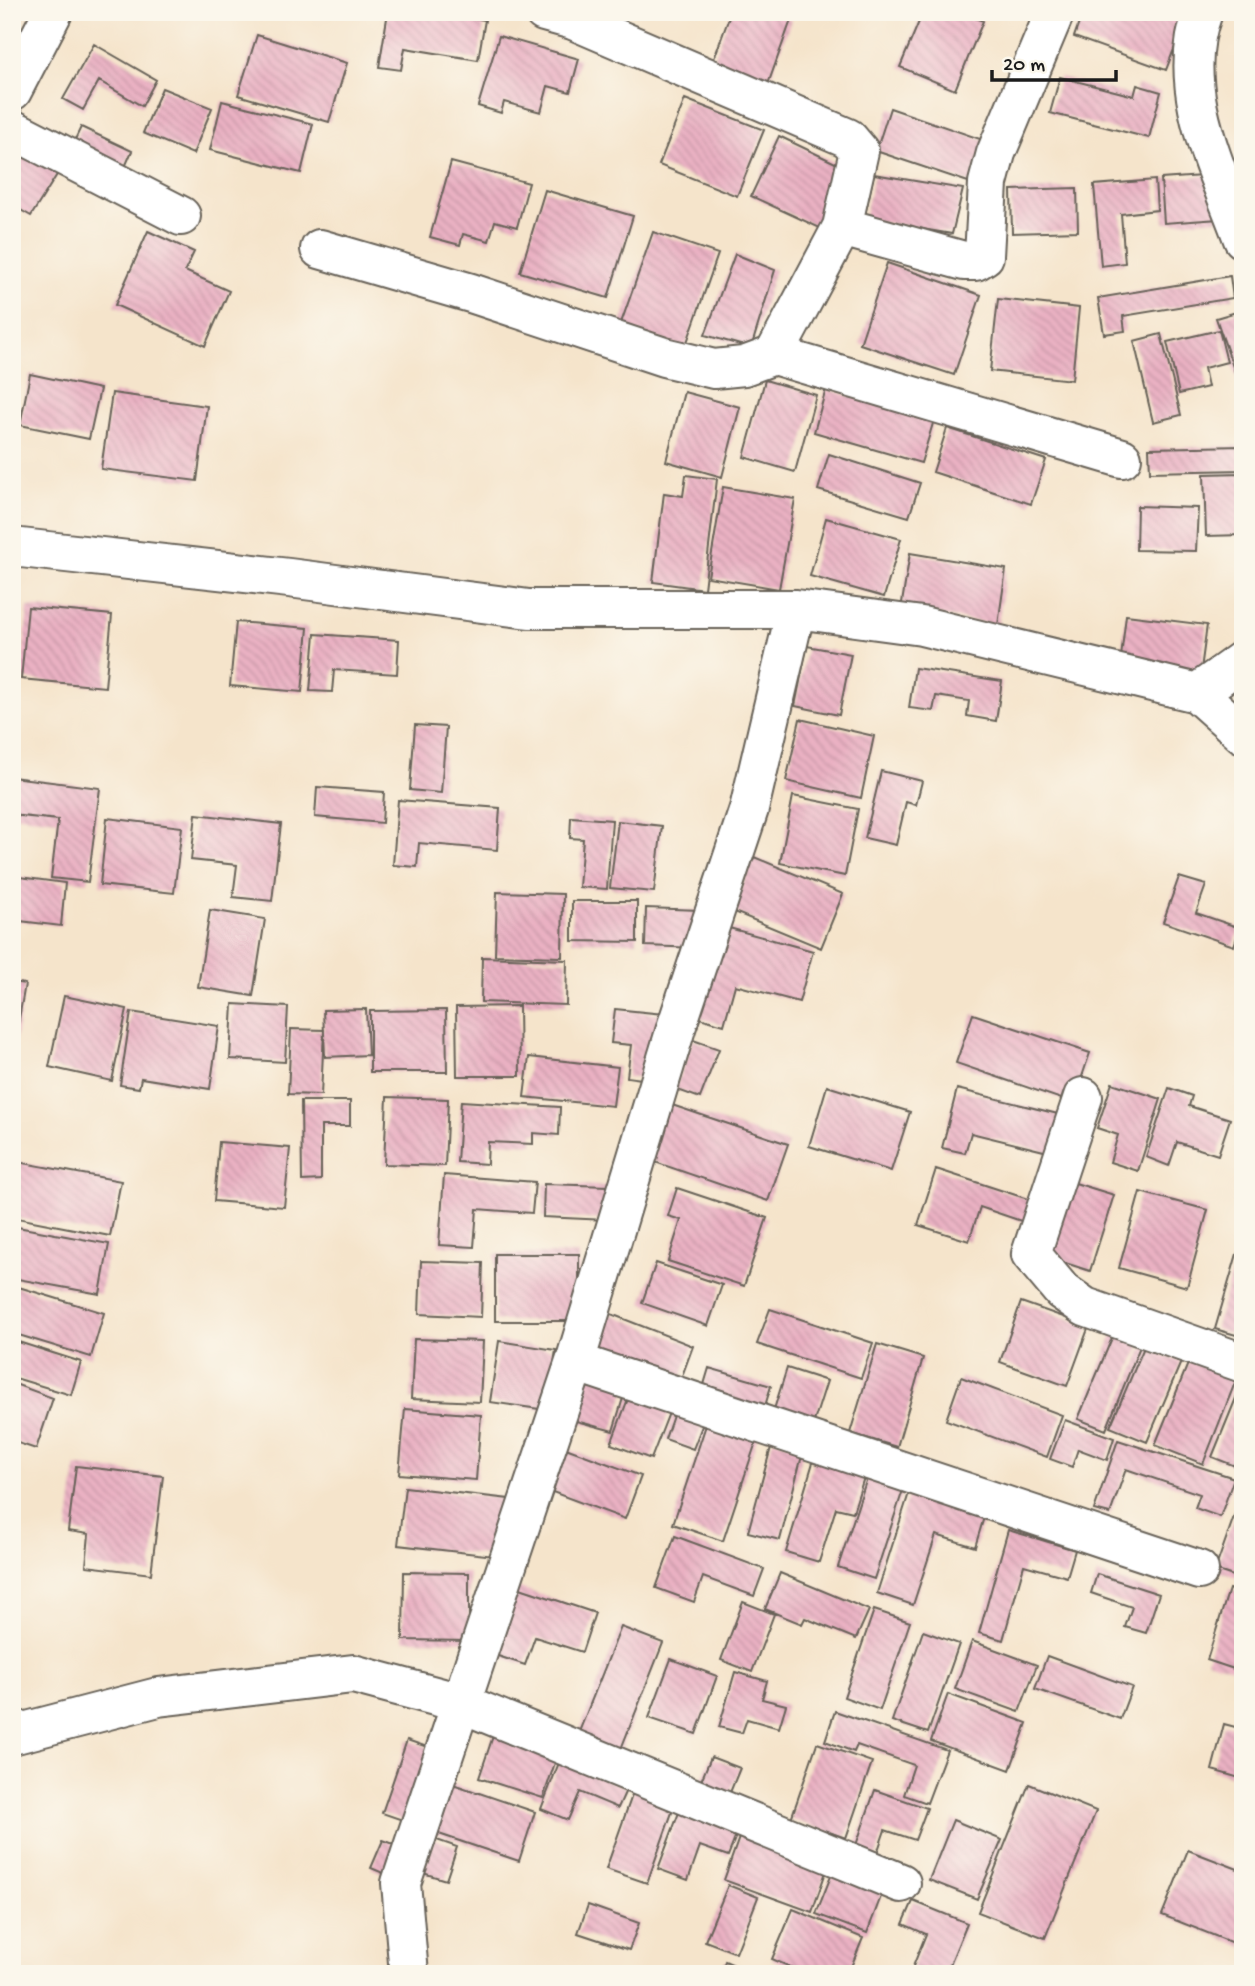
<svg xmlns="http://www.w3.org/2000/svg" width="1255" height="1986" font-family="'Gochi Hand',sans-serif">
  <defs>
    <pattern id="building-back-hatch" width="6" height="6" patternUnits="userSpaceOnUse" patternTransform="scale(1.75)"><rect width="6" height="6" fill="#eab1c3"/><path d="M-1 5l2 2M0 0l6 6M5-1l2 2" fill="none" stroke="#c898a7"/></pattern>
  </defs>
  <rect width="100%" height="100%" fill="#fbf7ec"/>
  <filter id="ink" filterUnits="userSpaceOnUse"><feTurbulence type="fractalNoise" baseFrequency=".0143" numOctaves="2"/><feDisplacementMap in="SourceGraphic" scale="14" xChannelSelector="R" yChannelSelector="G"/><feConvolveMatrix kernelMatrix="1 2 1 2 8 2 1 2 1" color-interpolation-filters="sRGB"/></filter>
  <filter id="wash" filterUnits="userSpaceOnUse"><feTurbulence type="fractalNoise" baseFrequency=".00686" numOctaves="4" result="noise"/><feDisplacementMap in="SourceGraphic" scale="28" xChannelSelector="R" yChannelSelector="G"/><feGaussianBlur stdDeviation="1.57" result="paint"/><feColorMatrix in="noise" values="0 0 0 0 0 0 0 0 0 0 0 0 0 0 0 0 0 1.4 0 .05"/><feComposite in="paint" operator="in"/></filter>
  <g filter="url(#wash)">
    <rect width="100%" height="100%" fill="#f5e4cb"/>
    <g id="blocks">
      <!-- building -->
      <path fill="url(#building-back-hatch)" d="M388,12h51l46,8 -7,40 -73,-12 -4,22 -22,-3z
        M731,12h39l21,8 -24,67 -56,-20z
        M923,12h38l22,9 -28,69 -55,-23z
        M1083,12h105l-22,58 -92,-33z
        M257,35l90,28 -18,59 -91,-27z
        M499,36l80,23 -9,33 -22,-6 -7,26 -37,-10 -3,11 -23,-7z
        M94,44l62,36 -14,26 -43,-25 -16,29 -20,-11z
        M1060,77l74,19 3,-11 24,7 -12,46 -99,-25z
        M162,88l50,20 -19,46 -50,-21z
        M685,99l79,31 -27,66 -78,-31z
        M222,101l91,23 -12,49 -91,-23z
        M890,108l96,33 -15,42 -95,-32z
        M81,127l51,24 -10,23 -52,-24z
        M779,136l71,34 -28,59 -71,-33z
        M30,146l33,19 -32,51 -19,-11v-30z
        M451,162l78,21 -12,44 -22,-6 -6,20 -26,-7 -3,11 -30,-8z
        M874,174l89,15 -11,45 -88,-15z
        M1216,175l3,44 -55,4 -3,-44z
        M1155,180l2,30 -36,4 4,49 -24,3 -7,-81z
        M1077,188l1,43 -66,2 -1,-43z
        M545,190l88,26 -25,82 -88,-26z
        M148,231l46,21 -9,19 44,20 -24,55 -90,-41z
        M653,232l65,22 -33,94 -65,-22z
        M735,254l40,16 -24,78 -46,-13z
        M887,263l94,32 -27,80 -94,-31z
        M1230,276l3,22 -110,18 2,15 -21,3 -6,-36z
        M998,299l81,9 -7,72 -82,-9z
        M1243,310v73l-4,1 -23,-66z
        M1219,330l8,32 -23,6 4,19 -29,7 -12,-52z
        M1161,334l20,81 -28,7 -19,-81z
        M30,374l70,15 -11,50 -69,-14z
        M765,380l51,15 -21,77 -51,-15z
        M826,389l108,31 -13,43 -107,-31z
        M684,392l56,15 -18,70 -56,-16z
        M112,393l95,13 -10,75 -96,-12z
        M947,428l99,32 -15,44 -98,-32z
        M1243,446v24l-93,2 -1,-24z
        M829,454l91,29 -11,34 -91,-27z
        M1243,473v62l-37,1 -2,-62z
        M686,475l31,4 -13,110 -51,-7 11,-89 19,3z
        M723,487l72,12 -16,90 -71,-12z
        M1137,506l61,2 -2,43 -60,-1z
        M826,518l75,21 -17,58 -74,-21z
        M910,553l96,16 -8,56 -97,-16z
        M28,607l84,8 -7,72 -84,-8z
        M1126,615l81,10 -7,52 -80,-11z
        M236,622l72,6 -6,64 -72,-6z
        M315,634l84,6 -2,34 -63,-4 -2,22 -22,-1z
        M807,646l44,8 -12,61 -44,-9z
        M915,668l87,13 -6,40 -29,-5 2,-15 -33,-5 -3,15 -24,-3z
        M800,719l74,17 -13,62 -75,-17z
        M415,725l31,2 -5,66 -31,-3z
        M881,771l41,10 -6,24 -10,-3 -10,43 -31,-7z
        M12,777l88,11 -12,94 -37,-4 7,-58 -46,-5z
        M317,787l67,5 -2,31 -67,-6z
        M793,796l65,13 -13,67 -65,-13z
        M398,800l102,8 -3,42 -78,-7 -2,24 -24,-2z
        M196,814l85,10 -9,77 -39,-4 4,-32 -46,-5z
        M571,817l41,3 -5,69 -28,-2 4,-48 -13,-1z
        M107,818l75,9 -8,66 -74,-8z
        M618,821l44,5 -8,66 -44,-4z
        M754,857l89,37 -22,54 -89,-37z
        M12,876l53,7 -4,43 -49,-6z
        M1179,877l27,8 -10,28 44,15 -6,18 -71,-24z
        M497,892l66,2 -1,63 -67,-2z
        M572,901h65v41l-65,-1z
        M646,908l54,2 -1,38 -54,-2z
        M210,910l55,9 -12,77 -55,-9z
        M718,925l95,26 -14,51 -64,-17 -11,40 -31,-9z
        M482,957l85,3 -1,45 -85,-3z
        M12,982l13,2 -11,64h-2z
        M64,996l63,13 -15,72 -63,-14z
        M233,1004l55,3 -3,55 -55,-3z
        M519,1006l1,70h-63l-1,-69z
        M366,1009l2,46 -43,2 -2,-47z
        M615,1009l48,5 -7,67 -29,-4 4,-32 -20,-2z
        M446,1010l1,62h-77v-61z
        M131,1012l88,14 -9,63 -69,-11 -2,10 -19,-3z
        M973,1014l117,39 -17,50 -117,-40z
        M291,1029l33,1 -3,65 -33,-1z
        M693,1040l26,9 -19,49 -25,-9z
        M529,1057l89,10 -5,39 -89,-9z
        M1112,1083l49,16 -23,72 -28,-9 8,-27 -21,-7z
        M827,1086l83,26 -19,59 -82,-25z
        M1169,1088l23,8 -3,10 41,13 -12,36 -41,-13 -8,24 -23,-9z
        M957,1089l109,27 -10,38 -85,-21 -6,20 -23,-5z
        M387,1097l61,2 -3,67 -61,-2z
        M301,1101h49v25h-29v54l-19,1z
        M461,1101l99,6 -1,28 -26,-2v11l-45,-2 -1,22 -30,-2z
        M666,1103l122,41 -20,57 -122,-42z
        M219,1142l71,6 -6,59 -70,-6z
        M18,1162l103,19 -11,55 -98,-19v-23z
        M936,1169l98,32 -7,22 -47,-16 -11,34 -51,-16z
        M444,1175l91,7 -3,31 -55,-4 -3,38 -35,-2z
        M1062,1179l52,16 -24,76 -52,-17z
        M544,1184l65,2 -2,34 -64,-3z
        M677,1188l90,30 -23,68 -76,-25 13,-41 -13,-4z
        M1140,1192l68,18 -21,77 -68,-19z
        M12,1226l97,18 -9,50 -88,-16z
        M495,1254h84v67h-84z
        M1237,1254l6,1v82l-28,-8z
        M421,1261l62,2 -2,54 -62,-3z
        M656,1263l66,22 -14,41 -66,-23z
        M12,1285l92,28 -13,44 -79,-24z
        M1021,1302l68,24 -22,60 -67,-24z
        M770,1309l103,34 -12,35 -104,-34z
        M606,1312l87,34 -15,41 -88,-33z
        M1114,1333l27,11 -35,86 -28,-11z
        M414,1339l69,2 -3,61 -69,-3z
        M12,1340l69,22 -10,33 -59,-18z
        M499,1341l57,9 -9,60 -57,-8z
        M877,1344l46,14 -26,89 -47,-14z
        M1144,1347l37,15 -34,80 -37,-15z
        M1189,1361l47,19 -33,84 -48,-19z
        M709,1368l62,18 -9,30 -62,-18z
        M787,1368l40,13 -16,50 -40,-12z
        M579,1371l48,14 -14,46 -48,-13z
        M961,1377l101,38 -15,42 -101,-37z
        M1243,1381v88l-31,-12z
        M12,1383l41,15 -17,51 -24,-8z
        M631,1391l41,14 -21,54 -40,-15z
        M676,1407l29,11 -12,31 -28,-10z
        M405,1409l76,6 -5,65 -77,-6z
        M709,1416l50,17 -36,108 -50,-17z
        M1065,1420l49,18 -7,22 -29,-11 -6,18 -22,-8z
        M773,1440l31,8 -24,92 -32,-8z
        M1118,1440l116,38 -14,39 -25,-9 5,-14 -74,-25 -16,45 -16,-4z
        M563,1447l78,29 -16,43 -78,-29z
        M814,1459l51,15 -12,38 -17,-4 -17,54 -33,-10z
        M76,1466l87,10 -12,98 -65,-8 3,-32 -21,-3z
        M867,1478l36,12 -29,89 -36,-12z
        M405,1487l104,12 -6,58 -105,-12z
        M909,1493l75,24 -9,30 -39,-12 -23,70 -36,-12z
        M1242,1494l1,84 -1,1 -27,-9z
        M1008,1530l67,20 -8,27 -43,-12 -21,75 -24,-7z
        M675,1536l89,33 -10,27 -51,-19 -9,25 -38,-14z
        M404,1572l65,1v68l-66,-1z
        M780,1573l89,37 -13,29 -51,-21 -3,6 -37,-15z
        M1097,1574l62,20 -13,39 -21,-6 7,-20 -41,-14z
        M514,1586l81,27 -13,39 -47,-15 -10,28 -33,-11z
        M1229,1589l14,4v79l-36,-12z
        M743,1602l31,12 -22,58 -31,-12z
        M874,1610l36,12 -30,88 -36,-13z
        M621,1627l42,16 -46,116 -42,-17z
        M923,1631l36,13 -31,89 -36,-12z
        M972,1641l65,24 -18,47 -64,-23z
        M1047,1656l85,31 -12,32 -85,-30z
        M671,1659l46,17 -21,58 -47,-16z
        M735,1672l32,9 -5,18 24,6 -7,23 -32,-9 -5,14 -23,-6z
        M948,1694l79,29 -17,47 -79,-29z
        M835,1711l112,39 -20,53 -23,-8 10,-30 -57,-20 -3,7 -29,-11z
        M1224,1724l19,5v50l-31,-9z
        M494,1733l64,21 -15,44 -64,-20z
        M407,1740l35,12 -25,73 -35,-12z
        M817,1743l55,19 -26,76 -55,-19z
        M711,1757l29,11 -13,32 -29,-12z
        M560,1760l67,28 -9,20 -38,-16 -12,28 -27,-11z
        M447,1782l88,30 -16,49 -89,-30z
        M1029,1784l67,27 -51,127 -67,-26z
        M635,1787l41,14 -29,82 -41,-14z
        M875,1790l52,18 -12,32 -30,-10 -11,32 -21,-8z
        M681,1807l58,21 -11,28 -28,-10 -12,34 -30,-11z
        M953,1820l49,20 -25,59 -48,-19z
        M741,1832l88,31 -17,49 -88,-32z
        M434,1839l23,8 -11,33 -23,-7z
        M383,1840l19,7 -12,29 -19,-8z
        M1188,1850l55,21v76l-81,-32z
        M835,1866l50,20 -18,47 -51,-19z
        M728,1885l30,12 -22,56 -31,-12z
        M913,1901l54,22 -21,51h-36l16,-40 -23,-10z
        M588,1905l51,18 -10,27 -51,-17z
        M793,1909l70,29 -15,36h-42l-34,-15z
        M725,1961l29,13h-34z"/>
    </g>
  </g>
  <g filter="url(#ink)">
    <use href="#blocks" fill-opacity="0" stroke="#686259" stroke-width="2"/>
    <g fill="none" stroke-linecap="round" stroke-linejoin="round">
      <defs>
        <path id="street" d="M1203,12c-29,75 14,156 40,227
          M12,91l41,-79
          M12,129l169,87
          M842,227l122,34h12l8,-5 4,-73 8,-30 59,-141
          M320,249l151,44 193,64 50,12 30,-3 30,-11 68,-128 17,-76 -11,-13 -275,-118 -29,-8
          M774,355l348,103
          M12,547l277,31 240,31h267l126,17 275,67 46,41
          M1197,693l46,-33
          M1083,1097l-52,157 31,37 23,16 158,56
          M575,1362l624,208
          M12,1735l146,-38 195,-23 108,29 440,180
          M409,1974l-8,-91 174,-521 102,-337 72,-216 47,-200"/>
      </defs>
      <!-- street casing -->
      <use href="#street" stroke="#686259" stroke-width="42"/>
      <!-- street -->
      <use href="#street" stroke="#fff" stroke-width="38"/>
    </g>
  </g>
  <!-- margin -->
  <rect width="1255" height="1986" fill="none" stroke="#fbf7ec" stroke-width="42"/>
  <!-- scale -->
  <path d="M992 70v10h124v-10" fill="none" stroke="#1c1c1c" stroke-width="3.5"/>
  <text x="1003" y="70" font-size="21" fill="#1c1c1c" stroke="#fbf7ec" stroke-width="5" paint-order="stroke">20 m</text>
</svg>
